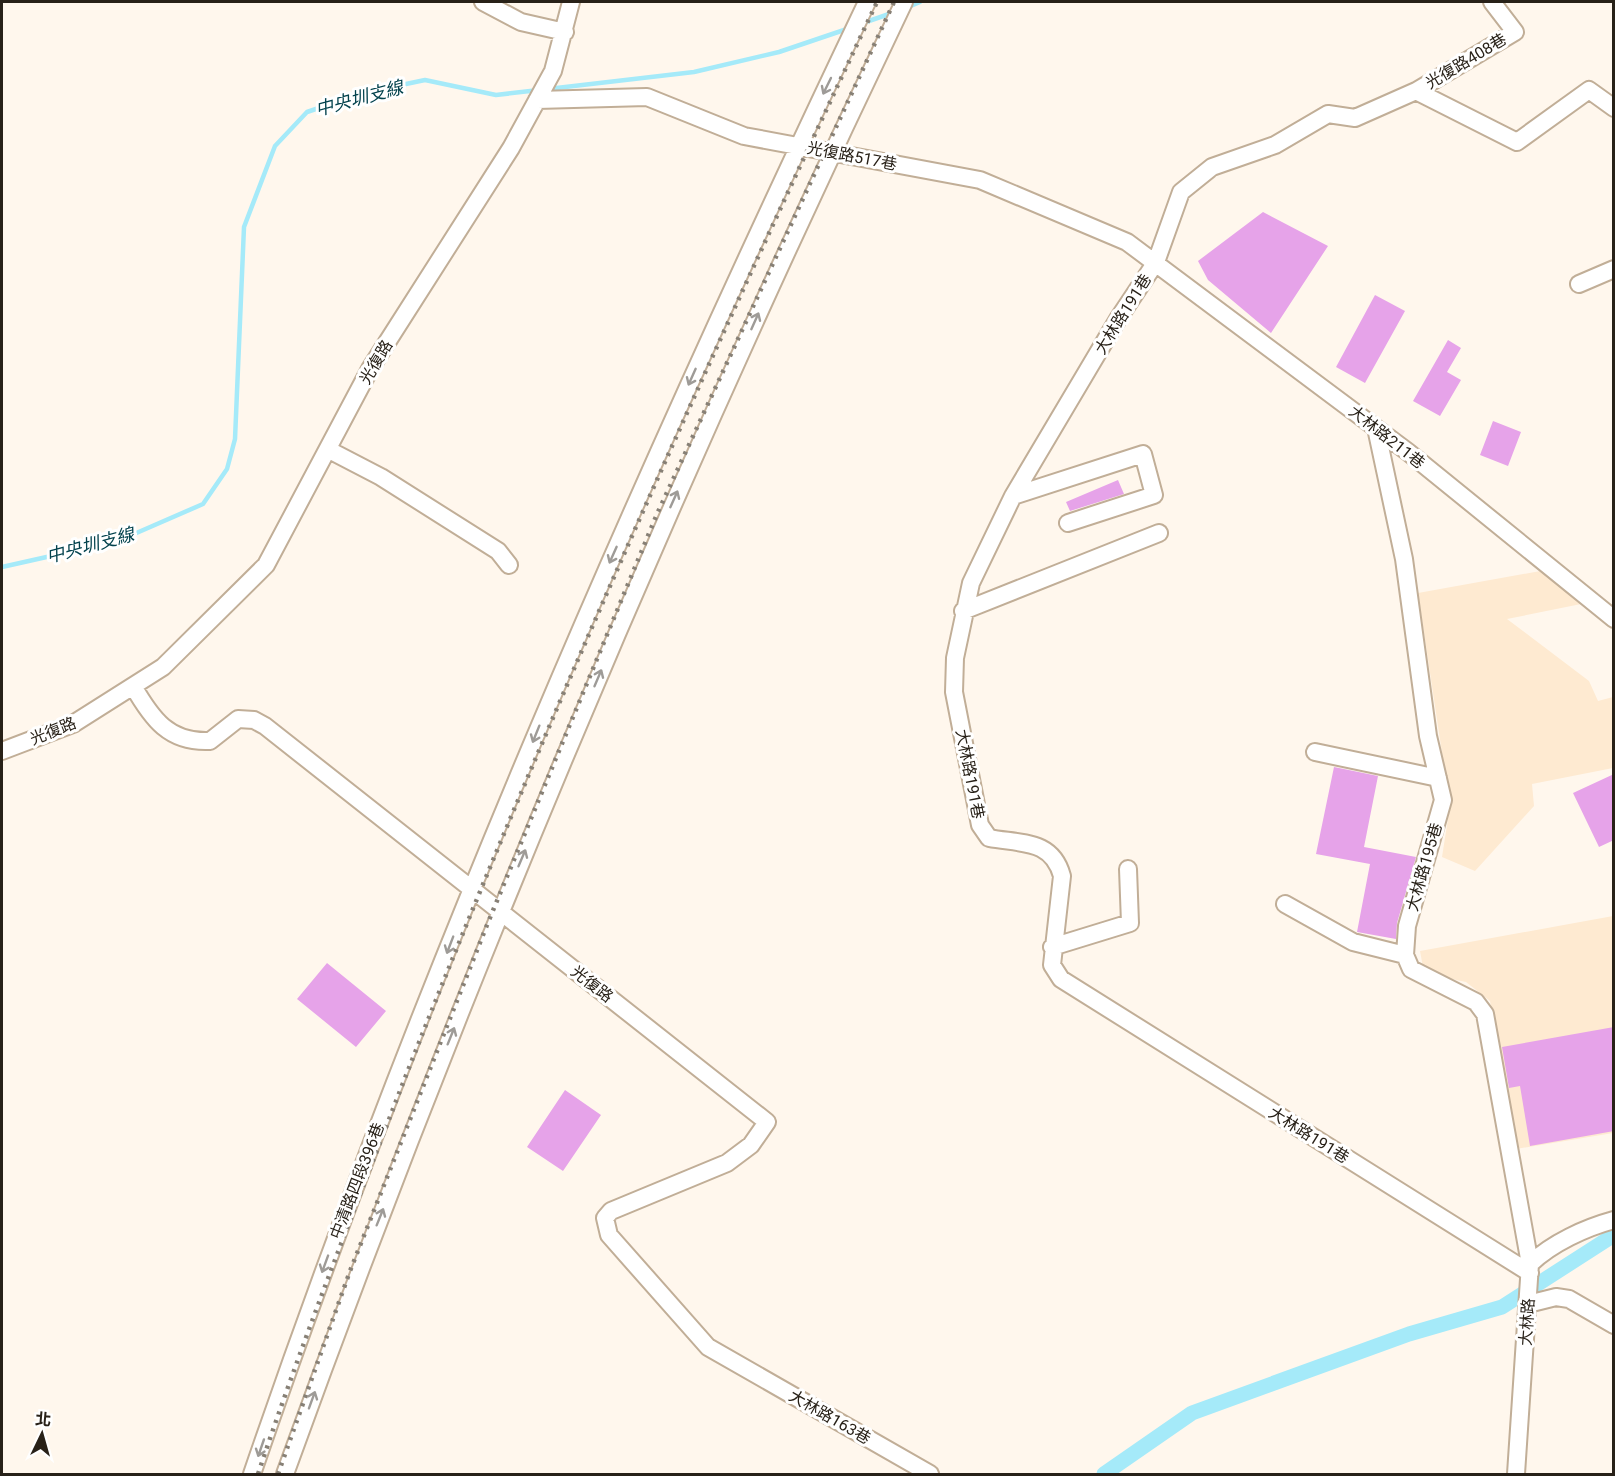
<svg xmlns="http://www.w3.org/2000/svg" width="1615" height="1476" font-family="Roboto,'Noto Sans TC',sans-serif">
  <rect width="100%" height="100%" fill="#fff7ed"/>
  <!-- built -->
  <path fill="#feead1" d="M1546,570l40,33 -79,16 82,62 9,20 15,-4v71l-81,16 2,22 -59,65 -33,-14 8,-51 -32,-213z
    M1613,916v217l-97,16 -26,-148 -24,-19 -33,-7 -10,-8 -3,-16z"/>
  <g fill="none" stroke-linecap="round" stroke-linejoin="round">
    <!-- stream -->
    <path stroke="#a5eaf9" stroke-width="4.5" d="M906,8l14,-6
      M863,23l32,-11
      M548,89l146,-17 85,-20 71,-24
      M2,567l116,-26 85,-37 24,-35 8,-30 9,-212 31,-81 32,-34 56,-19 62,-13 71,15 43,-5"/>
    <!-- canal -->
    <path stroke="#a5eaf9" stroke-width="15" d="M1104,1474l88,-61 217,-79 93,-27 112,-72"/>
  </g>
  <!-- building -->
  <path fill="#e6a3e9" d="M1263,212l65,34 -57,87 -63,-53 -10,-19z
    M1375,295l30,16 -40,72 -29,-16z
    M1448,340l13,8 -14,24 14,8 -21,36 -27,-15z
    M1493,421l28,11 -13,34 -28,-11z
    M1118,480l6,14 -54,17 -4,-9z
    M1334,767l44,9 -14,71 52,10 -19,66 -1,16 -39,-7 13,-68 -54,-10z
    M1614,774v66l-15,7 -26,-54z
    M327,963l59,48 -30,36 -59,-48z
    M1614,1027v104l-84,15 -10,-60 -11,2 -7,-41z
    M565,1090l36,25 -38,56 -36,-24z"/>
  <g fill="none" stroke-linecap="round" stroke-linejoin="round">
    <defs>
      <path id="minor" d="M483,2l38,20 44,10
        M1416,91l99,-59 -23,-30
        M537,100l110,-3 97,39 236,44 147,62 281,210 206,167
        M1579,284l35,-15
        M1376,428l28,131 24,177 15,64 -36,126 -2,29 6,14 65,33 9,12 45,250
        M329,450l52,27 117,74 11,14
        M1013,496l130,-42 11,41 -86,28
        M963,611l196,-78
        M133,686c19,33 36,57 77,55l28,-22 16,1 11,6 502,396 -16,23 -24,18 -116,48 -6,7 4,17 99,112 222,127
        M2,751l71,-27 90,-57 103,-102 104,-196 141,-221 42,-77 18,-69
        M1315,752l123,26
        M1285,904l68,38 52,13
        M1052,947l78,-24 -2,-54
        M1530,1273l-469,-294 -9,-14 10,-89c-10,-37 -41,-32 -73,-38l-9,-13 -26,-133 1,-34 16,-75 42,-87 105,-177 38,-57 25,-70 31,-25 63,-22 53,-31 27,4 61,-27 101,51 72,-52 25,18
        M1528,1304l28,-7 13,2 45,26
        M252,1474c172,-503 386,-992 615,-1472
        M285,1474c181,-501 389,-992 619,-1472
        M1516,1474l14,-210c22,-21 55,-36 84,-44"/>
    </defs>
    <!-- minor casing -->
    <use href="#minor" stroke="#c1ae97" stroke-width="20"/>
    <!-- minor -->
    <use href="#minor" stroke="#fff" stroke-width="16"/>
    <!-- rail -->
    <path stroke="#878076" stroke-width="4.5" stroke-dasharray="3 6" stroke-linecap="butt" d="M258,1474c44,-132 95,-261 145,-391 144,-367 306,-725 474,-1081
      M278,1474l72,-203 137,-346 170,-411 237,-512"/>
  </g>
  <!-- one-way arrows -->
  <defs><path id="oneway-shaft" d="M-6 0H5M1.5-3L5.5 0L1.5 3" fill="none" stroke-width="1.6" stroke-linecap="round" stroke-linejoin="round" transform="scale(1.5)"/></defs>
  <g stroke="#9e9b97">
    <use href="#oneway-shaft" transform="translate(827 86) rotate(116)"/>
    <use href="#oneway-shaft" transform="translate(755 321) rotate(-66)"/>
    <use href="#oneway-shaft" transform="translate(692 377) rotate(114)"/>
    <use href="#oneway-shaft" transform="translate(674 499) rotate(-66)"/>
    <use href="#oneway-shaft" transform="translate(613 555) rotate(114)"/>
    <use href="#oneway-shaft" transform="translate(598 678) rotate(-67)"/>
    <use href="#oneway-shaft" transform="translate(536 734) rotate(112)"/>
    <use href="#oneway-shaft" transform="translate(522 858) rotate(-67)"/>
    <use href="#oneway-shaft" transform="translate(450 945) rotate(111)"/>
    <use href="#oneway-shaft" transform="translate(451 1036) rotate(-68)"/>
    <use href="#oneway-shaft" transform="translate(380 1217) rotate(-68)"/>
    <use href="#oneway-shaft" transform="translate(325 1264) rotate(110)"/>
    <use href="#oneway-shaft" transform="translate(312 1400) rotate(-70)"/>
    <use href="#oneway-shaft" transform="translate(261 1448) rotate(109)"/>
  </g>
  <g text-anchor="middle" dominant-baseline="central" stroke-width="6" stroke-linejoin="round" paint-order="stroke">
    <!-- street labels -->
    <g font-size="16" fill="#282118" stroke="#fff">
      <text transform="translate(1466 61) rotate(-31)">光復路408巷</text>
      <text transform="translate(852 156) rotate(11)">光復路517巷</text>
      <text transform="translate(1123 314) rotate(-58)">大林路191巷</text>
      <text transform="translate(376 362) rotate(-59)">光復路</text>
      <text transform="translate(1387 437) rotate(38)">大林路211巷</text>
      <text transform="translate(53 731) rotate(-22)">光復路</text>
      <text transform="translate(970 774) rotate(79)">大林路191巷</text>
      <text transform="translate(1424 867) rotate(-74)">大林路195巷</text>
      <text transform="translate(592 984) rotate(38)">光復路</text>
      <text transform="translate(1309 1135) rotate(32)">大林路191巷</text>
      <text transform="translate(357 1181) rotate(-69)">中清路四段396巷</text>
      <text transform="translate(1527 1322) rotate(-86)">大林路</text>
      <text transform="translate(830 1417) rotate(30)">大林路163巷</text>
    </g>
    <!-- water labels -->
    <g font-size="18" font-style="italic" fill="#03424d" stroke="#fff">
      <text transform="translate(359 98) rotate(-15)">中央圳支線</text>
      <text transform="translate(90 545) rotate(-15)">中央圳支線</text>
    </g>
  </g>
  <!-- border -->
  <rect width="1615" height="1476" fill="none" stroke="#282118" stroke-width="6"/>
  <!-- north arrow -->
  <g transform="translate(42 1434) rotate(5)" stroke="#ffffff" stroke-width="4.5" paint-order="stroke">
  <path d="M0-4.5L10 22L0 15L-10 22Z" fill="#282118"/>
  <text y="-9" font-size="16" font-weight="bold" text-anchor="middle" fill="#282118">北</text>
  </g>
</svg>
